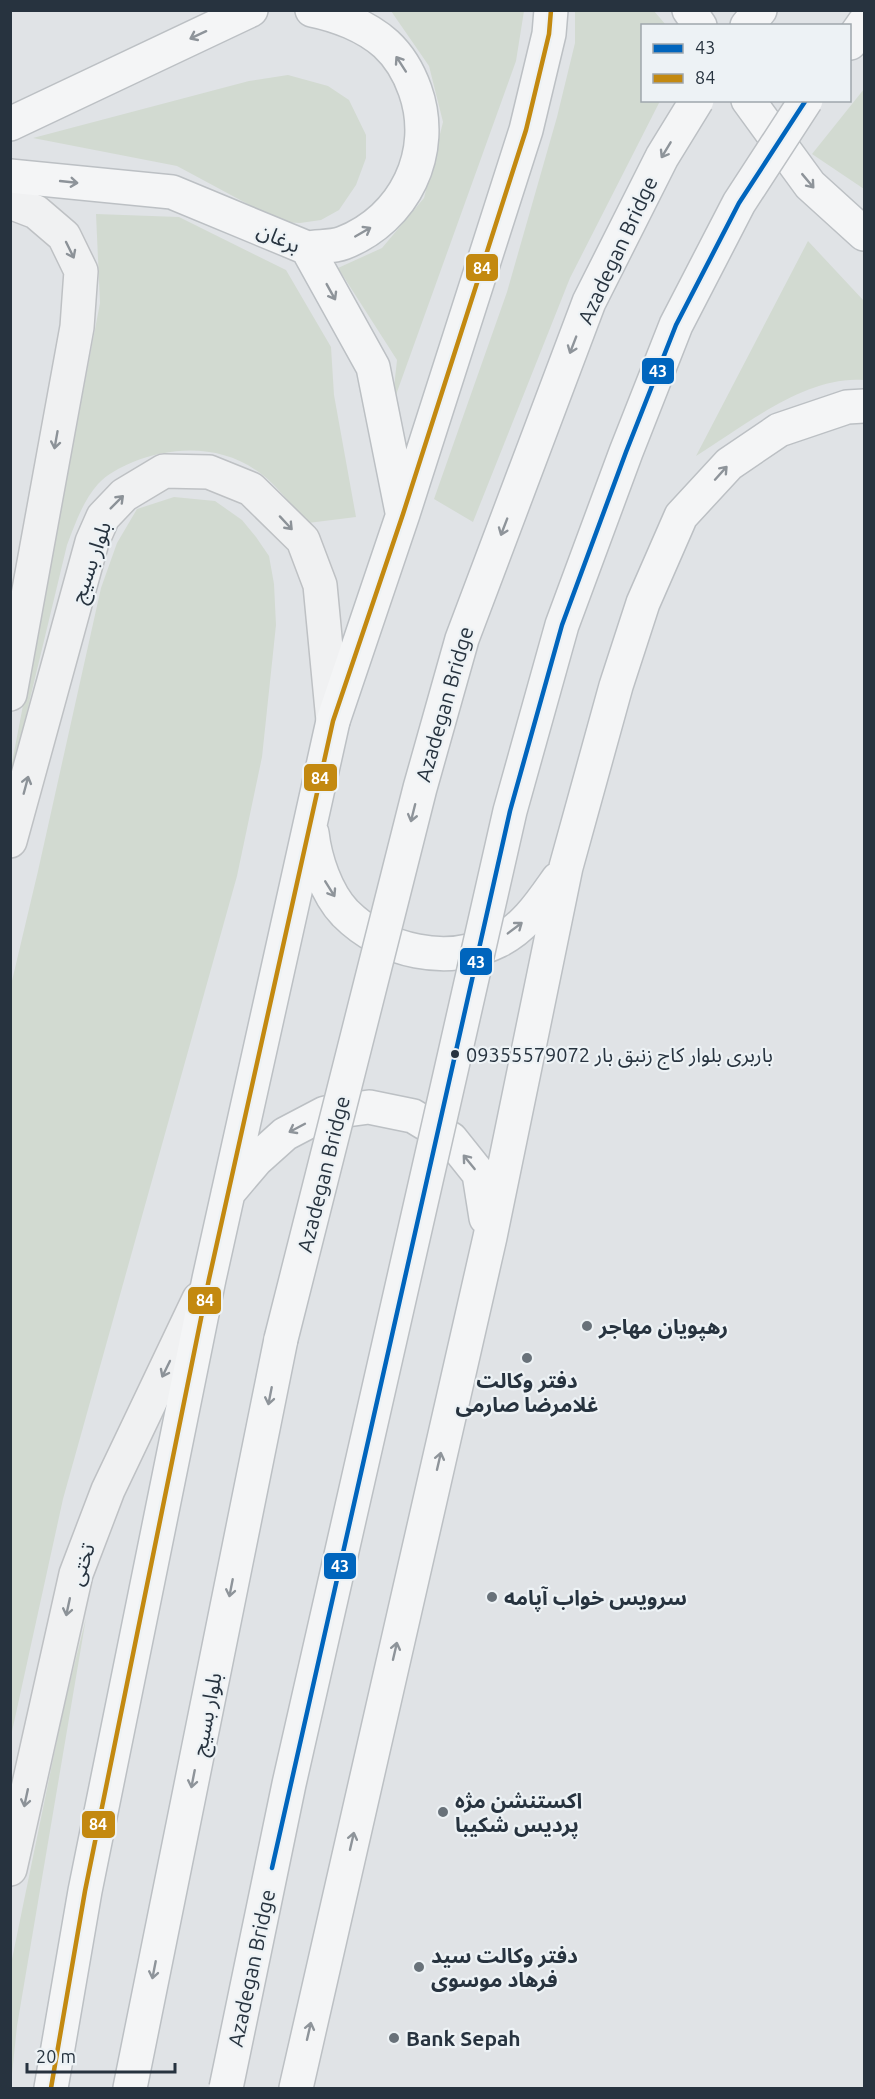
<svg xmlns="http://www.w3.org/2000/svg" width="875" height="2099" font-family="Ubuntu,'Noto Sans Arabic',sans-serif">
  <rect width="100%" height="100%" fill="#e0e3e6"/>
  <!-- green -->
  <path fill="#d2dad1" d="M391,11h133l-8,50 -124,345 5,-46 -59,-92 44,-20 42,-50 19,-76 -14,-56z
    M575,11h79l12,14 -24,1v74l18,1 -90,177 -97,244 -39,-23 73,-207 50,-175 18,-74z
    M288,75l40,11 21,14 17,35v23l-10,27 -17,25 -18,10 -21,3 -19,-1 -104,-56 -144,-28 216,-57z
    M864,89v100l-52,-35z
    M96,214l83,3 107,53 45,77 3,48 22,122 -48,6c-13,-13 -30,-36 -44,-47 -39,-31 -87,-31 -131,-14 -12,5 -26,12 -35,22 -15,17 -23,40 -31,61l-56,233v-10l89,-465z
    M808,241l56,60v79c-58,-5 -120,46 -168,76z
    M174,497l41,4 27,19 14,17 13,19 5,28 2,41 -14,132 -25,119 -174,623 -52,237v-751l27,-114 63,-283 16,-45 20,-34z
    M86,1618l-69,408 -6,58v-120l53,-258z"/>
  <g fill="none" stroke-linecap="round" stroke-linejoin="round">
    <defs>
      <path id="minor" d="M10,202l26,10 28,24 17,35 -4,56 -67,367
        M10,841l82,-299 11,-25 21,-22 40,-24 45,1 42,17 52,51 17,45 13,136
        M10,1869l66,-295 32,-84 91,-191"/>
      <path id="major" d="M689,10l11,16
        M747,26l13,-16
        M850,43l14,-20
        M748,100l62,85 54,49
        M10,124l241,-114
        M10,176l162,16 135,56 66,119 29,145
        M307,248c12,-2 26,-1 36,-5 62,-24 94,-91 72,-153 -6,-17 -16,-34 -29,-46 -20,-18 -49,-29 -74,-34
        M312,833c3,26 14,60 33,80 39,39 102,53 153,28 27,-13 43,-38 60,-62
        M228,1193l28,-33 29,-26 40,-21 44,-6 44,9 38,23 28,35 7,44
        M51,2088l34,-197 124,-612 124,-558 70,-207 123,-384 23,-96 2,-24
        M130,2088l151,-749
        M296,2088l194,-851 76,-370 50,-181 27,-83 38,-87 48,-52 50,-34 68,-23 17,-1"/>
    </defs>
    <!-- minor casing -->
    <use href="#minor" stroke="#bec1c4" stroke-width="36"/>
    <!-- major casing -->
    <use href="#major" stroke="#bcc0c4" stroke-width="36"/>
    <!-- minor -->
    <use href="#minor" stroke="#f0f1f2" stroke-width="33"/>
    <!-- major -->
    <use href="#major" stroke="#f4f5f6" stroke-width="33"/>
    <defs>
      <path id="major-bridge" d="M281,1339l139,-551 42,-149 127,-337 73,-145 35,-57
        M226,2088l63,-304 221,-973 52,-186 64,-173 50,-127 63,-122 67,-103"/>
    </defs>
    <!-- major-bridge casing -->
    <use href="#major-bridge" stroke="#bcc0c4" stroke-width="36" stroke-linecap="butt"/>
    <!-- major-bridge -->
    <use href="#major-bridge" stroke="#f4f5f6" stroke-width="33"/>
    <defs>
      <path id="bus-1" d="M272,1868l238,-1057 52,-186 64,-173 50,-127 63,-122 67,-103"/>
      <path id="bus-2" d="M51,2088l34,-197 124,-612 124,-558 70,-207 123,-384 23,-96 2,-24"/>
    </defs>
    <!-- bus-1 casing -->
    <use href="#bus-1" stroke="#edf2f5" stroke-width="9"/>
    <!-- bus-2 casing -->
    <use href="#bus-2" stroke="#edf2f5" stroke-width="9"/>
    <!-- bus-1 -->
    <use href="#bus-1" stroke="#0065bd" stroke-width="4.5"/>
    <!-- bus-2 -->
    <use href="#bus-2" stroke="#c38910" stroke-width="4.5"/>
  </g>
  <!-- one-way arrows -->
  <defs><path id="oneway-shaft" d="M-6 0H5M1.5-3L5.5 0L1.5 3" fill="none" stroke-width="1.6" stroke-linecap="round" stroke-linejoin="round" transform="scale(1.5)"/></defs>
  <g stroke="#8e949a">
    <use href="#oneway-shaft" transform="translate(198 35) rotate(155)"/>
    <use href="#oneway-shaft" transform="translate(401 64) rotate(-123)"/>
    <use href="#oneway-shaft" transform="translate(666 150) rotate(121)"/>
    <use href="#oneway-shaft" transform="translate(808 181) rotate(50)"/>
    <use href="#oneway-shaft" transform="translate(69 182) rotate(6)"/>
    <use href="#oneway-shaft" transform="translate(363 232) rotate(-30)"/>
    <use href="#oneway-shaft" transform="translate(331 292) rotate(61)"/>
    <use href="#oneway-shaft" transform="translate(573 345) rotate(111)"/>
    <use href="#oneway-shaft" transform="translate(721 473) rotate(-48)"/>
    <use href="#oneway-shaft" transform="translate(504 527) rotate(111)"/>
    <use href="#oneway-shaft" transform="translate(413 813) rotate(104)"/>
    <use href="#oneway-shaft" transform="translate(330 889) rotate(58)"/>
    <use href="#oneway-shaft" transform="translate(515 928) rotate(-37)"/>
    <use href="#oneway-shaft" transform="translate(297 1128) rotate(152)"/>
    <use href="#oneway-shaft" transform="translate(469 1162) rotate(-129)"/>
    <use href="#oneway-shaft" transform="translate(270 1396) rotate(101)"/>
    <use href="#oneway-shaft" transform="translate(439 1461) rotate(-77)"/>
    <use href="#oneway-shaft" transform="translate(231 1588) rotate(101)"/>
    <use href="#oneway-shaft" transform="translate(395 1651) rotate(-77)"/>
    <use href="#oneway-shaft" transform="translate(193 1779) rotate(101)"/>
    <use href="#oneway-shaft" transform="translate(352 1841) rotate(-77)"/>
    <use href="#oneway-shaft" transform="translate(154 1970) rotate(101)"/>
    <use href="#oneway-shaft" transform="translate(309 2031) rotate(-77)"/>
  </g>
  <g stroke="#8c9298">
    <use href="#oneway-shaft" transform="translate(70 250) rotate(64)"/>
    <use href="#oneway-shaft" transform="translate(56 440) rotate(100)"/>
    <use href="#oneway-shaft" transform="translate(117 502) rotate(-45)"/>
    <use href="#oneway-shaft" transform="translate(286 523) rotate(47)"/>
    <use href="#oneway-shaft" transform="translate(26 785) rotate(-75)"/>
    <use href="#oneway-shaft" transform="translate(166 1369) rotate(116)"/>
    <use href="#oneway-shaft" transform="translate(68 1607) rotate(102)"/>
    <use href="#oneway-shaft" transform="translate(26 1798) rotate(102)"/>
  </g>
  <!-- markers -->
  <circle fill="#27333f" stroke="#edf2f5" stroke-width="2" cx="455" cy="1054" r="5"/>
  <g fill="#687179" stroke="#edf2f5" stroke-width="2">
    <circle cx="587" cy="1326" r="6"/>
    <circle cx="527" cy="1358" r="6"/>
    <circle cx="492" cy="1597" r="6"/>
    <circle cx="443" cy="1812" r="6"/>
    <circle cx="419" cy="1967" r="6"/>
    <circle cx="394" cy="2038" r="6"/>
  </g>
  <g text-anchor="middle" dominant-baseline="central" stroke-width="4.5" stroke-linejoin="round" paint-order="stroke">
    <!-- bus labels -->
    <g font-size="20" fill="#27333f" stroke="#edf2f5" text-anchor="start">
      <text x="466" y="1054">باربری بلوار کاج زنبق بار 09355579072</text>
    </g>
    <!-- street labels -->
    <g font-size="21" fill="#27333f" stroke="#edf2f5">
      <text transform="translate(279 237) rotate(24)">برغان</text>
      <text transform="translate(617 250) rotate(-65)">Azadegan Bridge</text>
      <text transform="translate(90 562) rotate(-71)">بلوار بسیج</text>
      <text transform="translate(444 704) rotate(-74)">Azadegan Bridge</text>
      <text transform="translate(323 1174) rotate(-76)">Azadegan Bridge</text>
      <text transform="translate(81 1564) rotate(-72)">تختی</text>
      <text transform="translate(206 1714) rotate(-79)">بلوار بسیج</text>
      <text transform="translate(251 1968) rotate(-78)">Azadegan Bridge</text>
    </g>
    <!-- poi labels -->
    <g font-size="21" font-weight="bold" fill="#27333f" stroke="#edf2f5" text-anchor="start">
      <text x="599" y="1326">رهپویان مهاجر</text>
      <text x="527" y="1380" text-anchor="middle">دفتر وکالت<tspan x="527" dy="24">غلامرضا صارمی</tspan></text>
      <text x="504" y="1597">سرویس خواب آپامه</text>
      <text x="455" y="1800">اکستنشن مژه<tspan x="455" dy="24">پردیس شکیبا</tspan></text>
      <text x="431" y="1955">دفتر وکالت سید<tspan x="431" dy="24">فرهاد موسوی</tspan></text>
      <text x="406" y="2038">Bank Sepah</text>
    </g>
  </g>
  <g stroke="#edf2f5" stroke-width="2">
    <rect x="465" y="253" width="34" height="29" rx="6" fill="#c38910"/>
    <rect x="641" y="357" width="34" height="28" rx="6" fill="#0065bd"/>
    <rect x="303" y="763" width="35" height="29" rx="6" fill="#c38910"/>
    <rect x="459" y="947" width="34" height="29" rx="6" fill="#0065bd"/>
    <rect x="187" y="1286" width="35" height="29" rx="6" fill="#c38910"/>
    <rect x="323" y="1552" width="34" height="28" rx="6" fill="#0065bd"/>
    <rect x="81" y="1810" width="35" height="29" rx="6" fill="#c38910"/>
  </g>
  <g font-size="16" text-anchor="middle" font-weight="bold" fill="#fff">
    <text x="482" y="274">84</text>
    <text x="658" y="377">43</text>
    <text x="320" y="784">84</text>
    <text x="476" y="968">43</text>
    <text x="205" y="1306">84</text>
    <text x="340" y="1572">43</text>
    <text x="98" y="1830">84</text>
  </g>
  <!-- border -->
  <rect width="875" height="2099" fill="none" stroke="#27333f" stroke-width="24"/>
  <!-- legend -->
  <rect x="641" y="24" width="210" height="78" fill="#edf2f5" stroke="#9ea6ac" stroke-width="1.5"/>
  <rect x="653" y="44" width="30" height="9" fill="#0065bd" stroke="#9ea6ac" stroke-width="1.5"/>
  <text x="695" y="54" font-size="18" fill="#27333f">43</text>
  <rect x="653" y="74" width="30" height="9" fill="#c38910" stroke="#9ea6ac" stroke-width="1.5"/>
  <text x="695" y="84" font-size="18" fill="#27333f">84</text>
  <!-- scale -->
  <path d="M27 2063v9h148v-9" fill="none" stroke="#27333f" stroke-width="3"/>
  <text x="36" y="2063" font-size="18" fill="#27333f" stroke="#edf2f5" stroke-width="4.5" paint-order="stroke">20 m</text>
</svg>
